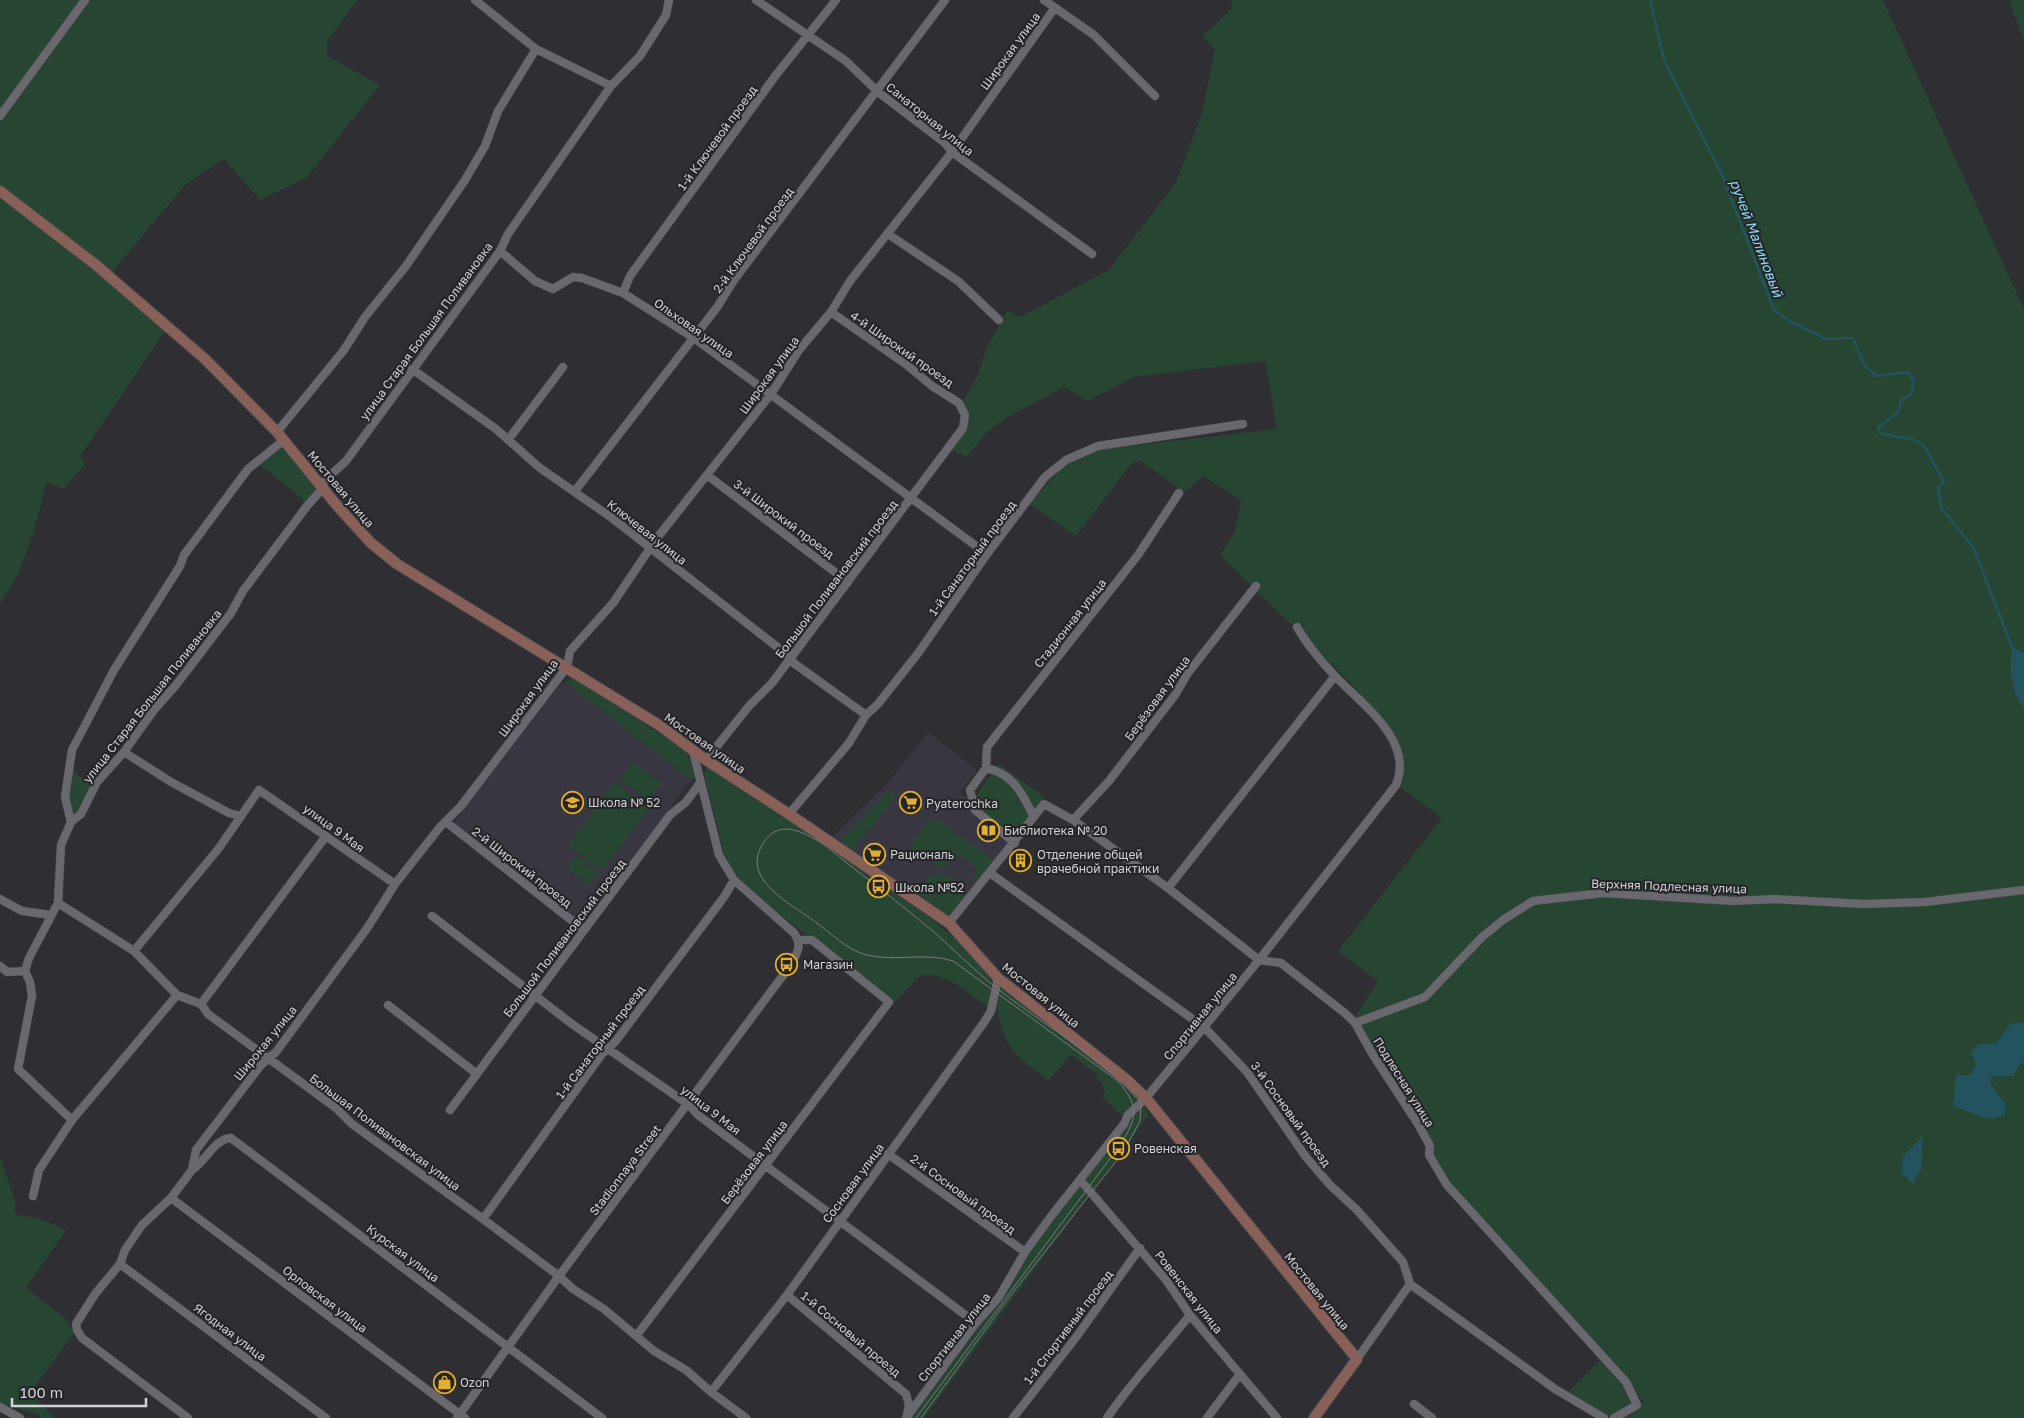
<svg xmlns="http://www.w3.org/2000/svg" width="2024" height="1418" font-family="'Golos Text',sans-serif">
  <rect width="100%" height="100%" fill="#2f2e33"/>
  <!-- built -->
  <path fill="#373641" d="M565,682l126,98 -109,144 -129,-100 106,-138z
    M928,732l49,38 -17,23 55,43 -61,79h-12l-109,-79 55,-53z"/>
  <!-- green -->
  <path fill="#274632" d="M0,0h81l-81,112z
    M88,0h270l-31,41v15l53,29 -74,93 -46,22 -36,-41 -38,25 -74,88 -112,-86v-67z
    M1231,0h652l141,309v1109h-403l22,-17 -199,-223 -89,-161 23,-36 -40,-30 104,-133 -42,-31 4,-10 -6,-35 -12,-18 -38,-44 -128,-125 15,-24 6,-31 -37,-24 -19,16 -45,-31 -8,2 -56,73 -47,-32 38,-42 28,-12 182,-21 -12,-68 -131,16 -46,24 -24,-14 -58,31 -20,15 -19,24 -19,-9 16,-19 -3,-24 17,-30 9,-28 20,-36 13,6 89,-47 67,-88 26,-68 13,-65 -13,-12 30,-29z
    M2009,0h15v40z
    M0,198l93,72 72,61 -85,125 5,8 -21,25 -18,-7c-9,41 -21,88 -46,122z
    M282,448l4,1 30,36 -3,10 -7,7 -47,-38z
    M571,678l6,1 108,71 7,14 3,15 -4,1 -126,-98z
    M632,762l30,22 -13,17 -29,-22z
    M999,764l45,33 -29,39 -39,-29 -1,-10z
    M707,767h4l221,152 37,32 22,28 -2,29c-22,-15 -40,-35 -68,-33l-26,27 -117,-89 -38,-33 -9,-12 -7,-16 -20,-78z
    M72,771l21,14 -13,27 -8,4 -5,-17z
    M615,782l34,26 -47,63 -34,-26z
    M888,791l5,2 1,6 -42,51 -9,-6v-7z
    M939,820l56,42 -15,20 -10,-1 8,-11 -18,-16 -12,10 -7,4 -29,-19v-6l17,-22z
    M576,855l23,18 -11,12 -22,-17z
    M939,874l13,3 11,18 1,7 -10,13 -6,2 -33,-22 14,-18z
    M1000,987l125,95 10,13 1,8 -11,12 -6,-2 -17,-16 3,-5 -3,-9 -5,-3 1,-5 -27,-20 -23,26c-10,-9 -23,-18 -33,-28 -12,-14 -24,-50 -15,-66z
    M1139,1108h7l2,8 -224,302h-13l89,-118 27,-47 103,-137z
    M0,1156l15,46v12l29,6 22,10 -40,58 39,30 9,15 -44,60 25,25h-14l-2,-3 -39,-12z
    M1602,1358c11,14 30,29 29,49l-24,10 -40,-24z"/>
  <!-- water -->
  <path fill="#22535f" d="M2012,647l12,6v55c-14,-18 -15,-39 -12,-61z
    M2024,1022v40l-4,2 -7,12 -22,1 -1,6 15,20v12l-17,4 -35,-13 3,-31h14l6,-10 -5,-14 8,-7h17l14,-20z
    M1923,1136l-2,33 -8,15 -11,-11 1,-17z"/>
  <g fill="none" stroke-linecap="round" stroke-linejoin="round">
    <!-- stream -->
    <path stroke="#22535f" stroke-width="2.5" d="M1650,0l14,60 59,117 51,133 19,13 34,16 26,-1 12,28 12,10 31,-4 6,10 -3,12 -9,6 -4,12 -20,16 3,6 31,5 12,6 20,37 -6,5 3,21 32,39 39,100"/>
    <defs>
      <path id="street" d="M475,0l61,49 75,37
        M756,0l90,61 32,31 67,51 7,9 140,102
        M1044,0l50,35 61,61
        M0,116l85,-116
        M888,234l70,47 41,39
        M500,251l35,30 18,8 20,-12 9,1 41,15 71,45 293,216
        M623,293l7,-17 146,-201 60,-75
        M412,369l84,60 44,39 72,50 173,135 10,11 71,51
        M277,432l67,-82 21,-33 41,-51 59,-86 20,-34 13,-35 38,-62
        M508,440l55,-73
        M707,475l141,107
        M321,484l25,-23 154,-210 8,-17 103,-148 29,-30 26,-41 3,-15
        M575,491l143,-185 16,-26 211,-280
        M124,752l47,30 58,31 11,3
        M706,760l43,-54 23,-23 191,-255 2,-13 -6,-12 -27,-17 -25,-21 -76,-53
        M986,768l1,-21 151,-192 41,-62
        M986,768l-16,22 5,20 40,33
        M986,768c27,5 37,27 48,49
        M789,814l60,-71 17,-28 12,-11 41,-52 68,-98 58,-77 21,-17 32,-14 145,-22
        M1073,820l36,-39 66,-86 13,-22 68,-87
        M71,822l-6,-25 7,-47 42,-80 66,-104 4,-11 64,-86 36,-29
        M446,822l138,108
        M990,873l215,155 42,44 59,85 24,28 27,25 46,52 7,22 145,105 49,29
        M1168,888l167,-212
        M0,899l22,12 29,4
        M58,903l76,48 43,44 24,9 7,10 128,94 16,16 131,95 76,57 14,13 31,20 50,42 32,19 25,22 35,26
        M432,916l140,108 117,81 9,10 278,208
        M949,923l95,-119 29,16 95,68 91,72 22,3 65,51 9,9 18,32 45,69 12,22 -1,9 18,30 179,197 11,23 -23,13
        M134,951l85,-103 40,-58 136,94
        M0,966l7,6 18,-1
        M201,1004l125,-168
        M388,1005l89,69
        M1355,1023l70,-26 57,-60 21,-17 30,-19 70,-8 131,8 41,-2 88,5 62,-2 99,-12
        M450,1110l220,-295 16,-13 14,-19
        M72,1120l-54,-51 14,-73 -2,-14 -5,-11 4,-13 29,-55 3,-58 10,-23 10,-8 16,-32 27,-30 30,-42 22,-25 55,-72 12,-22 64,-85 17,-19
        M888,1154l137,98
        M192,1170c14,-9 22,-31 39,-32l371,280
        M1081,1181l85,99 24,35 87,103
        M33,1196l6,-26 33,-50 105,-125
        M171,1198l294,220
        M483,1219l119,-165 13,-12 109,-145 10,-17
        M120,1264l206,154
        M787,1295l119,99 3,11 -2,10
        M637,1335l252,-333 -77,-62h-13
        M1357,1359l53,-75
        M711,1392l76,-97 198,-274 6,-10 7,-33
        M1414,1404l18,14
        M0,1407l20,11
        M188,1418l-106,-80 -5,-8 -1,-6 19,-30 25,-30 5,-14 17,-25 29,-27 21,-28 4,-20 65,-85 15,-13 92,-125 27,-43 45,-57 21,-21 106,-139 3,-16 43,-48 44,-65 114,-144 28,-44 32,-38 19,-31 102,-129 102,-143
        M457,1418l102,-142 231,-310c7,-13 13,-20 4,-33l-60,-53 -15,-25 -26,-104
        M906,1418l70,-95 23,-26 26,-45 27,-37 72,-91 4,-9 18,-17 113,-138 137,-175c19,-45 -36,-82 -62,-110 -14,-15 -27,-30 -37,-48
        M1013,1418l64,-82 63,-88
        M1107,1418c25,-37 55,-68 83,-103
        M1207,1418l33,-44"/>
      <path id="secondary" d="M0,191l96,74 109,94 72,73 62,76 32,35 26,21 262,161 47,35 83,54 160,109 49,55 129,102 19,18 211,261 -43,59"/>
    </defs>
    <!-- street casing -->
    <use href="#street" stroke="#4b4b4f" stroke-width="9"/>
    <!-- secondary casing -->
    <use href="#secondary" stroke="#4b4b4f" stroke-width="12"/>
    <!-- street -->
    <use href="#street" stroke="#68686e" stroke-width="8"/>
    <!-- secondary -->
    <use href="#secondary" stroke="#896057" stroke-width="10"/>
    <!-- tram -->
    <path stroke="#7b7a7e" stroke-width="1" d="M916,1418l202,-270c19,-29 23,-40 0,-67l-165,-120c-28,-9 -57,1 -86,-6 -19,-4 -37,-23 -53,-34 -21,-16 -69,-39 -54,-72 3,-7 8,-13 14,-17 15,-8 32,2 46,10 12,8 24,19 36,28 26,20 53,41 79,63 18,16 35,33 53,48 50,42 111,72 153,122l-1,18 -16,30 -117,149 -86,118"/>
  </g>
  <!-- icons -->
  <defs>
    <symbol id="school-ring" viewBox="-11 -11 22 22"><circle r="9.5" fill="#252429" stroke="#e1af34" stroke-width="1.5"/><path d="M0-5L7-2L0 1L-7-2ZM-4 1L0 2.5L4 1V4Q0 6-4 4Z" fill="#e1af34"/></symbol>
    <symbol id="supermarket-ring" viewBox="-11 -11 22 22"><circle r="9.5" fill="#252429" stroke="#e1af34" stroke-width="1.5"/><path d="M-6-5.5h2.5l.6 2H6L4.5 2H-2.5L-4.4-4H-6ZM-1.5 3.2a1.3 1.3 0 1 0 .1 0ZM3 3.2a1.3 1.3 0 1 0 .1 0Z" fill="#e1af34"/></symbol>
    <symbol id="library-ring" viewBox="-11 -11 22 22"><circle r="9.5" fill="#252429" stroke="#e1af34" stroke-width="1.5"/><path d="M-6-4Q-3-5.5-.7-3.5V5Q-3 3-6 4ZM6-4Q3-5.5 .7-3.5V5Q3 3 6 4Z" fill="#e1af34"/></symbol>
    <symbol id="building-ring" viewBox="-11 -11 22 22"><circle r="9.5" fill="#252429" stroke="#e1af34" stroke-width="1.5"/><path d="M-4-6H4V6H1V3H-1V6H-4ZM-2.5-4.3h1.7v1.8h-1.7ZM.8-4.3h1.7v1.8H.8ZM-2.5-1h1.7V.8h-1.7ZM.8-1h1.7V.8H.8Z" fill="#e1af34"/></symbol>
    <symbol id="bus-ring" viewBox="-11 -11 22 22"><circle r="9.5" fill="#252429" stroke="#e1af34" stroke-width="1.5"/><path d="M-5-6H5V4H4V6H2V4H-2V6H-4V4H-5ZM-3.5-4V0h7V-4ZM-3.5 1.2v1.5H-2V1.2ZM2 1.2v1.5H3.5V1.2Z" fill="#e1af34"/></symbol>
    <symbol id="shop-ring" viewBox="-11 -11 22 22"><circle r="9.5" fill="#252429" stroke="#e1af34" stroke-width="1.5"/><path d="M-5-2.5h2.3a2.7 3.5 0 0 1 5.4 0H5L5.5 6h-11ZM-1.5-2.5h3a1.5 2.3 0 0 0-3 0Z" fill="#e1af34"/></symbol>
  </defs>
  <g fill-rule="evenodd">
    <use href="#school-ring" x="560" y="790" width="25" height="25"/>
    <use href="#supermarket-ring" x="898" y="790" width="25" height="25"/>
    <use href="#library-ring" x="976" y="818" width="25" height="25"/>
    <use href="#supermarket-ring" x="862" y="842" width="25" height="25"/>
    <use href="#building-ring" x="1008" y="848" width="25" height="25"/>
    <use href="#bus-ring" x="866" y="874" width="25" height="25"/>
    <use href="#bus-ring" x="774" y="952" width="25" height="25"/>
    <use href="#bus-ring" x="1106" y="1136" width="25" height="25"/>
    <use href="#shop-ring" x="432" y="1370" width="25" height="25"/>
  </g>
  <g text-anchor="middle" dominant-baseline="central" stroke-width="4" stroke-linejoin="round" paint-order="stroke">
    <!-- street labels -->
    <g font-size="12" fill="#d2d2d5" stroke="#252429">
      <text transform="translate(1010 51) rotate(-54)">Широкая улица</text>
      <text transform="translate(930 119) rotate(39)">Санаторная улица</text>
      <text transform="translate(717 138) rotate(-54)">1-й Ключевой проезд</text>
      <text transform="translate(753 240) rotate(-54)">2-й Ключевой проезд</text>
      <text transform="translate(694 328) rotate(35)">Ольховая улица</text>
      <text transform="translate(426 331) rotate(-54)">улица Старая Большая Поливановка</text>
      <text transform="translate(902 349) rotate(35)">4-й Широкий проезд</text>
      <text transform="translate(769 375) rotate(-54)">Широкая улица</text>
      <text transform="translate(341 489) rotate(50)">Мостовая улица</text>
      <text transform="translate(784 519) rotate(37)">3-й Широкий проезд</text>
      <text transform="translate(647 532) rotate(38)">Ключевая улица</text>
      <text transform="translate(972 558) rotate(-54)">1-й Санаторный проезд</text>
      <text transform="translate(836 579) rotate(-53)">Большой Поливановский проезд</text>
      <text transform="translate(1070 623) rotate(-52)">Стадионная улица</text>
      <text transform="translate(152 696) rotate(-52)">улица Старая Большая Поливановка</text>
      <text transform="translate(528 698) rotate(-54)">Широкая улица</text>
      <text transform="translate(1157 698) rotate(-54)">Берёзовая улица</text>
      <text transform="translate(705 743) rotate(35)">Мостовая улица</text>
      <text transform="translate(334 828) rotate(36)">улица 9 Мая</text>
      <text transform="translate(522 867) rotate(38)">2-й Широкий проезд</text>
      <text transform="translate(1669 886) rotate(2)">Верхняя Подлесная улица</text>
      <text transform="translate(564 938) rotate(-53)">Большой Поливановский проезд</text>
      <text transform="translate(1041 995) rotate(39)">Мостовая улица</text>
      <text transform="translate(1200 1016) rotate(-51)">Спортивная улица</text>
      <text transform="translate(600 1042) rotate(-53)">1-й Санаторный проезд</text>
      <text transform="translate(265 1043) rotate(-51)">Широкая улица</text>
      <text transform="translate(1404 1082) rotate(58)">Подлесная улица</text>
      <text transform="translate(711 1110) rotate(38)">улица 9 Мая</text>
      <text transform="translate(1291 1114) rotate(54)">3-й Сосновый проезд</text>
      <text transform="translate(385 1132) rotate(37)">Большая Поливановская улица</text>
      <text transform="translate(754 1162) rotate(-53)">Берёзовая улица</text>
      <text transform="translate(625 1170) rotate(-53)">Stadionnaya Street</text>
      <text transform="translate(853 1183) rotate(-54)">Сосновая улица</text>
      <text transform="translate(963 1194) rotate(36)">2-й Сосновый проезд</text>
      <text transform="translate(403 1253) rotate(37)">Курская улица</text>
      <text transform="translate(1317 1291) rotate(51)">Мостовая улица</text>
      <text transform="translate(1189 1292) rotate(52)">Ровенская улица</text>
      <text transform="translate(325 1299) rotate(37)">Орловская улица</text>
      <text transform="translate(1068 1327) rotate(-53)">1-й Спортивный проезд</text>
      <text transform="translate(230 1332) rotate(37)">Ягодная улица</text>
      <text transform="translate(851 1334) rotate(40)">1-й Сосновый проезд</text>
      <text transform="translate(954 1337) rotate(-52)">Спортивная улица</text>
    </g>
    <!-- poi labels -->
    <g font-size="12" fill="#d2d2d5" stroke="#252429" text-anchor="start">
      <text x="588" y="802">Школа № 52</text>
      <text x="926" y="803">Pyaterochka</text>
      <text x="1004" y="830">Библиотека № 20</text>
      <text x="890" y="854">Рациональ</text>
      <text x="1037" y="854">Отделение общей<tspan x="1037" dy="14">врачебной практики</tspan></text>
      <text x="895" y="887">Школа №52</text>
      <text x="803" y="964">Магазин</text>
      <text x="1134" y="1148">Ровенская</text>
      <text x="460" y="1382">Ozon</text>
    </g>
    <!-- water labels -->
    <g font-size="14" font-style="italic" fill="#86d9ee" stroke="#252429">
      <text transform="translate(1757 238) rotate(69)">ручей Малиновый</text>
    </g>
  </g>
  <!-- scale -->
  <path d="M12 1398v8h134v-8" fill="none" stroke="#d2d2d5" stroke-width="2.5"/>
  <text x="20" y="1398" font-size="15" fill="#d2d2d5" stroke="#252429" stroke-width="4" paint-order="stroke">100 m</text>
</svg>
